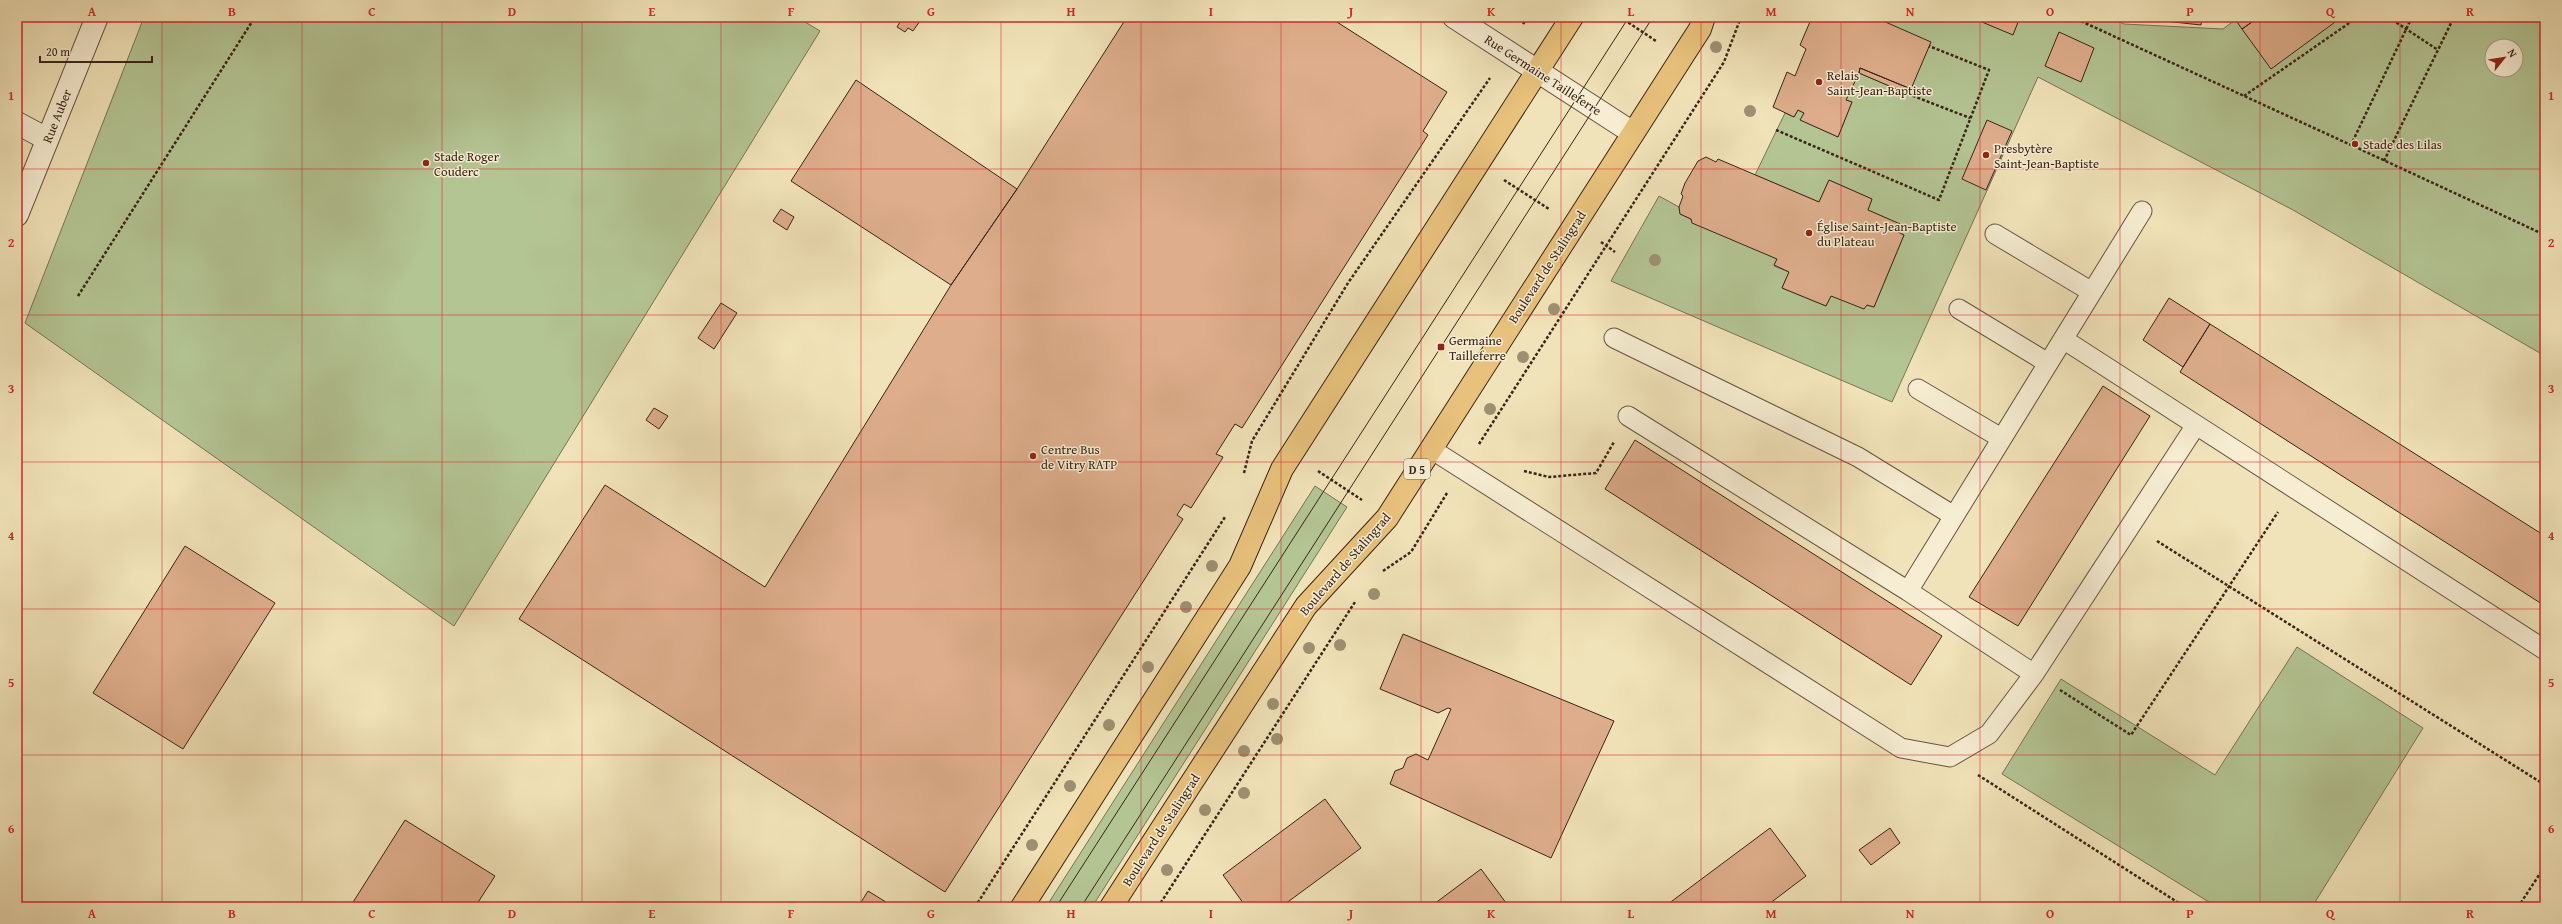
<svg xmlns="http://www.w3.org/2000/svg" width="2562" height="924" font-family="'Gentium Book Plus',serif">
  <rect width="100%" height="100%" fill="#f1e3b9"/>
  <filter id="stains"><feTurbulence type="fractalNoise" baseFrequency=".005" numOctaves="4"/><feColorMatrix values="0 0 0 0 .2 0 0 0 0 .09 0 0 0 0 .02 0 0 0 .5 -.17"/></filter>
  <radialGradient id="worn" r=".72"><stop offset=".6" stop-color="#630" stop-opacity="0"/><stop offset="1" stop-color="#630" stop-opacity=".3"/></radialGradient>
  <!-- green -->
  <path fill="#b4c594" stroke="#777456" fill-rule="evenodd" d="M144,17h653l23,14 -366,595 -429,-303z
    M1874,17h235l15,7 99,5 16,-12h306v339l-252,-146 -255,-133 -146,325 -281,-121 48,-85 20,11 1,7 97,45 -3,7 15,6 -7,16 44,18 5,-10 43,11 30,-72 -6,-3 2,-8 -32,-14 4,-11 -43,-19 -10,22 -64,-27 30,-62 9,4 4,-7 6,3 -3,7 37,17 14,-35 -6,-2 13,-27 49,21 21,-48zM2492,46h24v24h-24z
    M1315,486l32,21 -255,400h-46z
    M2297,647l126,81 -111,179h-95l-215,-133 59,-95 154,96z"/>
  <!-- building -->
  <path fill="#deae8c" stroke="#3a2417" d="M903,17h18l1,1 -9,13 -5,-3 -3,4 -8,-5z
    M1127,17h202l118,75 -24,39 5,4 -186,293 -7,-4 -19,30 7,3 -1,2 -31,49 -7,-4 -7,11 6,4 -238,373 -426,-273 86,-134 160,102 186,-302 66,-96z
    M1812,17h62l57,25 -20,47 -51,-21 -1,5 -13,27 6,2 -14,35 -38,-17 4,-7 -6,-3 -4,7 -21,-10 14,-35 8,4 6,-15 5,-12 -6,-4z
    M1970,17h50l-7,18z
    M2164,17h38l-1,8 -37,-4z
    M2238,17h21l-17,12 -7,-10z
    M2259,17h83l-71,52 -29,-40z
    M2059,32l35,16 -13,34 -36,-16z
    M1860,68l51,21 -3,5 -49,-21z
    M856,80l161,109 -66,96 -160,-104z
    M1987,120l25,11 -26,59 -24,-11z
    M1706,157l10,5 2,-3 101,43 10,-22 43,19 -4,11 32,14 -2,8 6,3 -30,72 -7,-2 -3,4 -33,-13 -5,10 -44,-18 7,-16 -15,-7 3,-6 -85,-36 -1,-4 -11,-5 -1,-7 4,-11 -2,-2 4,-11 13,-22z
    M781,209l13,8 -7,13 -14,-9z
    M2169,298l41,26 -27,43 -40,-27z
    M721,303l16,10 -23,36 -16,-11z
    M2210,324l335,212v70l-365,-234z
    M2103,386l47,30 -132,210 -49,-29z
    M654,408l14,8 -9,13 -13,-9z
    M1635,440l307,196 -31,49 -306,-196z
    M185,546l90,57 -92,146 -90,-56z
    M1403,634l211,87 -63,137 -161,-74 5,-13 8,-3 4,-10 9,-4 12,6 23,-51 -3,-1 -10,5 -58,-24z
    M1325,799l36,49 -80,59h-35l-23,-32z
    M405,820l90,56 -20,31h-125z
    M1770,828l36,48 -41,31h-101z
    M1890,828l10,15 -29,22 -12,-15z
    M1481,869l28,38h-79z
    M868,891l26,16h-36z"/>
  <g fill="none" stroke-linecap="round" stroke-linejoin="round">
    <defs>
      <path id="service" d="M1995,234l97,58
        M1959,309l89,54
        M1614,338l244,119 96,59
        M2063,339l482,311
        M1918,389l83,49
        M1628,416l280,175 126,83 162,-249
        M1431,449l470,299 49,9 39,-23 45,-60
        M1908,591l234,-380"/>
      <path id="minor" d="M1454,17l179,116
        M17,123l30,16
        M17,215l80,-198"/>
      <path id="primary" d="M1022,907l218,-341 42,-97 290,-452
        M1111,907l195,-301 81,-88 295,-461 18,-28 4,-12"/>
    </defs>
    <!-- service casing -->
    <use href="#service" stroke="#685440" stroke-width="21"/>
    <!-- minor casing -->
    <use href="#minor" stroke="#685440" stroke-width="24"/>
    <!-- primary casing -->
    <use href="#primary" stroke="#3a2417" stroke-width="24"/>
    <!-- path -->
    <path stroke="#3a2417" stroke-width="2.5" stroke-dasharray="3 2" stroke-linecap="butt" d="M1620,17l36,24
      M2072,17l279,128
      M2388,17l50,33
      M2412,17l-61,128 194,90
      M1523,24l5,-7
      M1908,94l62,24
      M2244,96l114,-79
      M1776,130l163,70 50,-130 -60,-24
      M2384,161l70,-144
      M1504,180l45,29
      M1601,242l14,10
      M78,296l177,-279
      M1479,444l245,-382 17,-45
      M1318,471l44,29
      M1524,471l25,6 47,-4 18,-31
      M1244,473l8,-32 96,-158 142,-205
      M2157,541l388,244
      M1383,571l28,-19 36,-59
      M2060,690l71,45 147,-223
      M1978,775l207,132
      M975,907l250,-390
      M1158,907l197,-305
      M2518,907l27,-41"/>
    <!-- service -->
    <use href="#service" stroke="#f6edd2" stroke-width="19"/>
    <!-- minor -->
    <use href="#minor" stroke="#f6edd2" stroke-width="22"/>
    <!-- primary -->
    <use href="#primary" stroke="#e8c27c" stroke-width="22"/>
    <!-- tram -->
    <path stroke="#3a2417" stroke-width="1" d="M1056,907l573,-890
      M1081,907l572,-890"/>
  </g>
  <!-- trees -->
  <g fill="#9d9071">
    <circle cx="1716" cy="47" r="6"/>
    <circle cx="1750" cy="111" r="6"/>
    <circle cx="1655" cy="260" r="6"/>
    <circle cx="1554" cy="309" r="6"/>
    <circle cx="1523" cy="357" r="6"/>
    <circle cx="1490" cy="409" r="6"/>
    <circle cx="1212" cy="566" r="6"/>
    <circle cx="1374" cy="594" r="6"/>
    <circle cx="1186" cy="607" r="6"/>
    <circle cx="1340" cy="645" r="6"/>
    <circle cx="1309" cy="648" r="6"/>
    <circle cx="1148" cy="667" r="6"/>
    <circle cx="1273" cy="704" r="6"/>
    <circle cx="1109" cy="725" r="6"/>
    <circle cx="1277" cy="739" r="6"/>
    <circle cx="1244" cy="751" r="6"/>
    <circle cx="1070" cy="786" r="6"/>
    <circle cx="1244" cy="793" r="6"/>
    <circle cx="1205" cy="810" r="6"/>
    <circle cx="1032" cy="845" r="6"/>
    <circle cx="1167" cy="870" r="6"/>
  </g>
  <!-- grid -->
  <path fill="none" stroke="#d62828" stroke-width="1" stroke-opacity="0.55" d="M162,17v890M302,17v890M442,17v890M582,17v890M721,17v890M861,17v890M1001,17v890M1141,17v890M1281,17v890M1421,17v890M1561,17v890M1701,17v890M1841,17v890M1980,17v890M2120,17v890M2260,17v890M2400,17v890M17,169h2528M17,315h2528M17,462h2528M17,609h2528M17,755h2528"/>
  <!-- markers -->
  <g fill="#8f2418" stroke="#f6edd2" stroke-width="1.5">
    <circle cx="1819" cy="82" r="4"/>
    <circle cx="2355" cy="144" r="4"/>
    <circle cx="1986" cy="155" r="4"/>
    <circle cx="426" cy="163" r="4"/>
    <circle cx="1809" cy="233" r="4"/>
    <rect x="1437" y="343" width="8" height="8" rx="2"/>
    <circle cx="1033" cy="456" r="4"/>
  </g>
  <g text-anchor="middle" dominant-baseline="central" stroke-width="3" stroke-linejoin="round" paint-order="stroke">
    <!-- shield labels -->
    <rect fill="#f6edd2" stroke="#72604f" stroke-width="1" x="1404" y="459" width="26" height="20" rx="3"/>
    <g font-size="12" font-weight="bold" fill="#3a2417">
      <text x="1417" y="469">D 5</text>
    </g>
    <!-- street labels -->
    <g font-size="13" fill="#3a2417" stroke="#f6edd2">
      <text transform="translate(1543 75) rotate(33)">Rue Germaine Tailleferre</text>
      <text transform="translate(57 116) rotate(-68)">Rue Auber</text>
      <text transform="translate(1547 267) rotate(-57)">Boulevard de Stalingrad</text>
      <text transform="translate(1345 564) rotate(-49)">Boulevard de Stalingrad</text>
      <text transform="translate(1161 830) rotate(-57)">Boulevard de Stalingrad</text>
    </g>
    <!-- poi labels -->
    <g font-size="13" fill="#3a2417" stroke="#f6edd2" text-anchor="start">
      <text x="1827" y="75">Relais<tspan x="1827" dy="15">Saint-Jean-Baptiste</tspan></text>
      <text x="2363" y="144">Stade des Lilas</text>
      <text x="1994" y="148">Presbytère<tspan x="1994" dy="15">Saint-Jean-Baptiste</tspan></text>
      <text x="434" y="156">Stade Roger<tspan x="434" dy="15">Couderc</tspan></text>
      <text x="1817" y="226">Église Saint-Jean-Baptiste<tspan x="1817" dy="15">du Plateau</tspan></text>
      <text x="1449" y="340">Germaine<tspan x="1449" dy="15">Tailleferre</tspan></text>
      <text x="1041" y="449">Centre Bus<tspan x="1041" dy="15">de Vitry RATP</tspan></text>
    </g>
  </g>
  <!-- margin -->
  <rect width="2562" height="924" fill="none" stroke="#f1e3b9" stroke-width="44"/>
  <!-- north arrow -->
  <g transform="translate(2504 58) rotate(60)"><circle r="19" fill="#f6edd2" stroke="#ab9d87"/>
  <path d="M0-3L7 15L0 10L-7 15Z" fill="#8f2418"/>
  <text y="-6" font-size="11" font-weight="bold" text-anchor="middle" fill="#3a2417">N</text>
  </g>
  <!-- scale -->
  <path d="M40 56v6h112v-6" fill="none" stroke="#3a2417" stroke-width="2"/>
  <text x="46" y="56" font-size="12" fill="#3a2417" stroke="#f6edd2" stroke-width="3" paint-order="stroke">20 m</text>
  <rect x="22" y="22" width="2518" height="880" fill="none" stroke="#d62828" stroke-width="1.5"/>
  <g font-size="13" text-anchor="middle" font-weight="bold" fill="#d62828">
    <text x="92" y="16">A</text>
    <text x="232" y="16">B</text>
    <text x="372" y="16">C</text>
    <text x="512" y="16">D</text>
    <text x="652" y="16">E</text>
    <text x="791" y="16">F</text>
    <text x="931" y="16">G</text>
    <text x="1071" y="16">H</text>
    <text x="1211" y="16">I</text>
    <text x="1351" y="16">J</text>
    <text x="1491" y="16">K</text>
    <text x="1631" y="16">L</text>
    <text x="1771" y="16">M</text>
    <text x="1910" y="16">N</text>
    <text x="2050" y="16">O</text>
    <text x="2190" y="16">P</text>
    <text x="2330" y="16">Q</text>
    <text x="2470" y="16">R</text>
    <text x="11" y="100">1</text>
    <text x="2551" y="100">1</text>
    <text x="11" y="247">2</text>
    <text x="2551" y="247">2</text>
    <text x="11" y="393">3</text>
    <text x="2551" y="393">3</text>
    <text x="11" y="540">4</text>
    <text x="2551" y="540">4</text>
    <text x="11" y="687">5</text>
    <text x="2551" y="687">5</text>
    <text x="11" y="833">6</text>
    <text x="2551" y="833">6</text>
    <text x="92" y="918">A</text>
    <text x="232" y="918">B</text>
    <text x="372" y="918">C</text>
    <text x="512" y="918">D</text>
    <text x="652" y="918">E</text>
    <text x="791" y="918">F</text>
    <text x="931" y="918">G</text>
    <text x="1071" y="918">H</text>
    <text x="1211" y="918">I</text>
    <text x="1351" y="918">J</text>
    <text x="1491" y="918">K</text>
    <text x="1631" y="918">L</text>
    <text x="1771" y="918">M</text>
    <text x="1910" y="918">N</text>
    <text x="2050" y="918">O</text>
    <text x="2190" y="918">P</text>
    <text x="2330" y="918">Q</text>
    <text x="2470" y="918">R</text>
  </g>
  <rect width="100%" height="100%" filter="url(#stains)"/>
  <rect width="100%" height="100%" fill="url(#worn)"/>
</svg>
